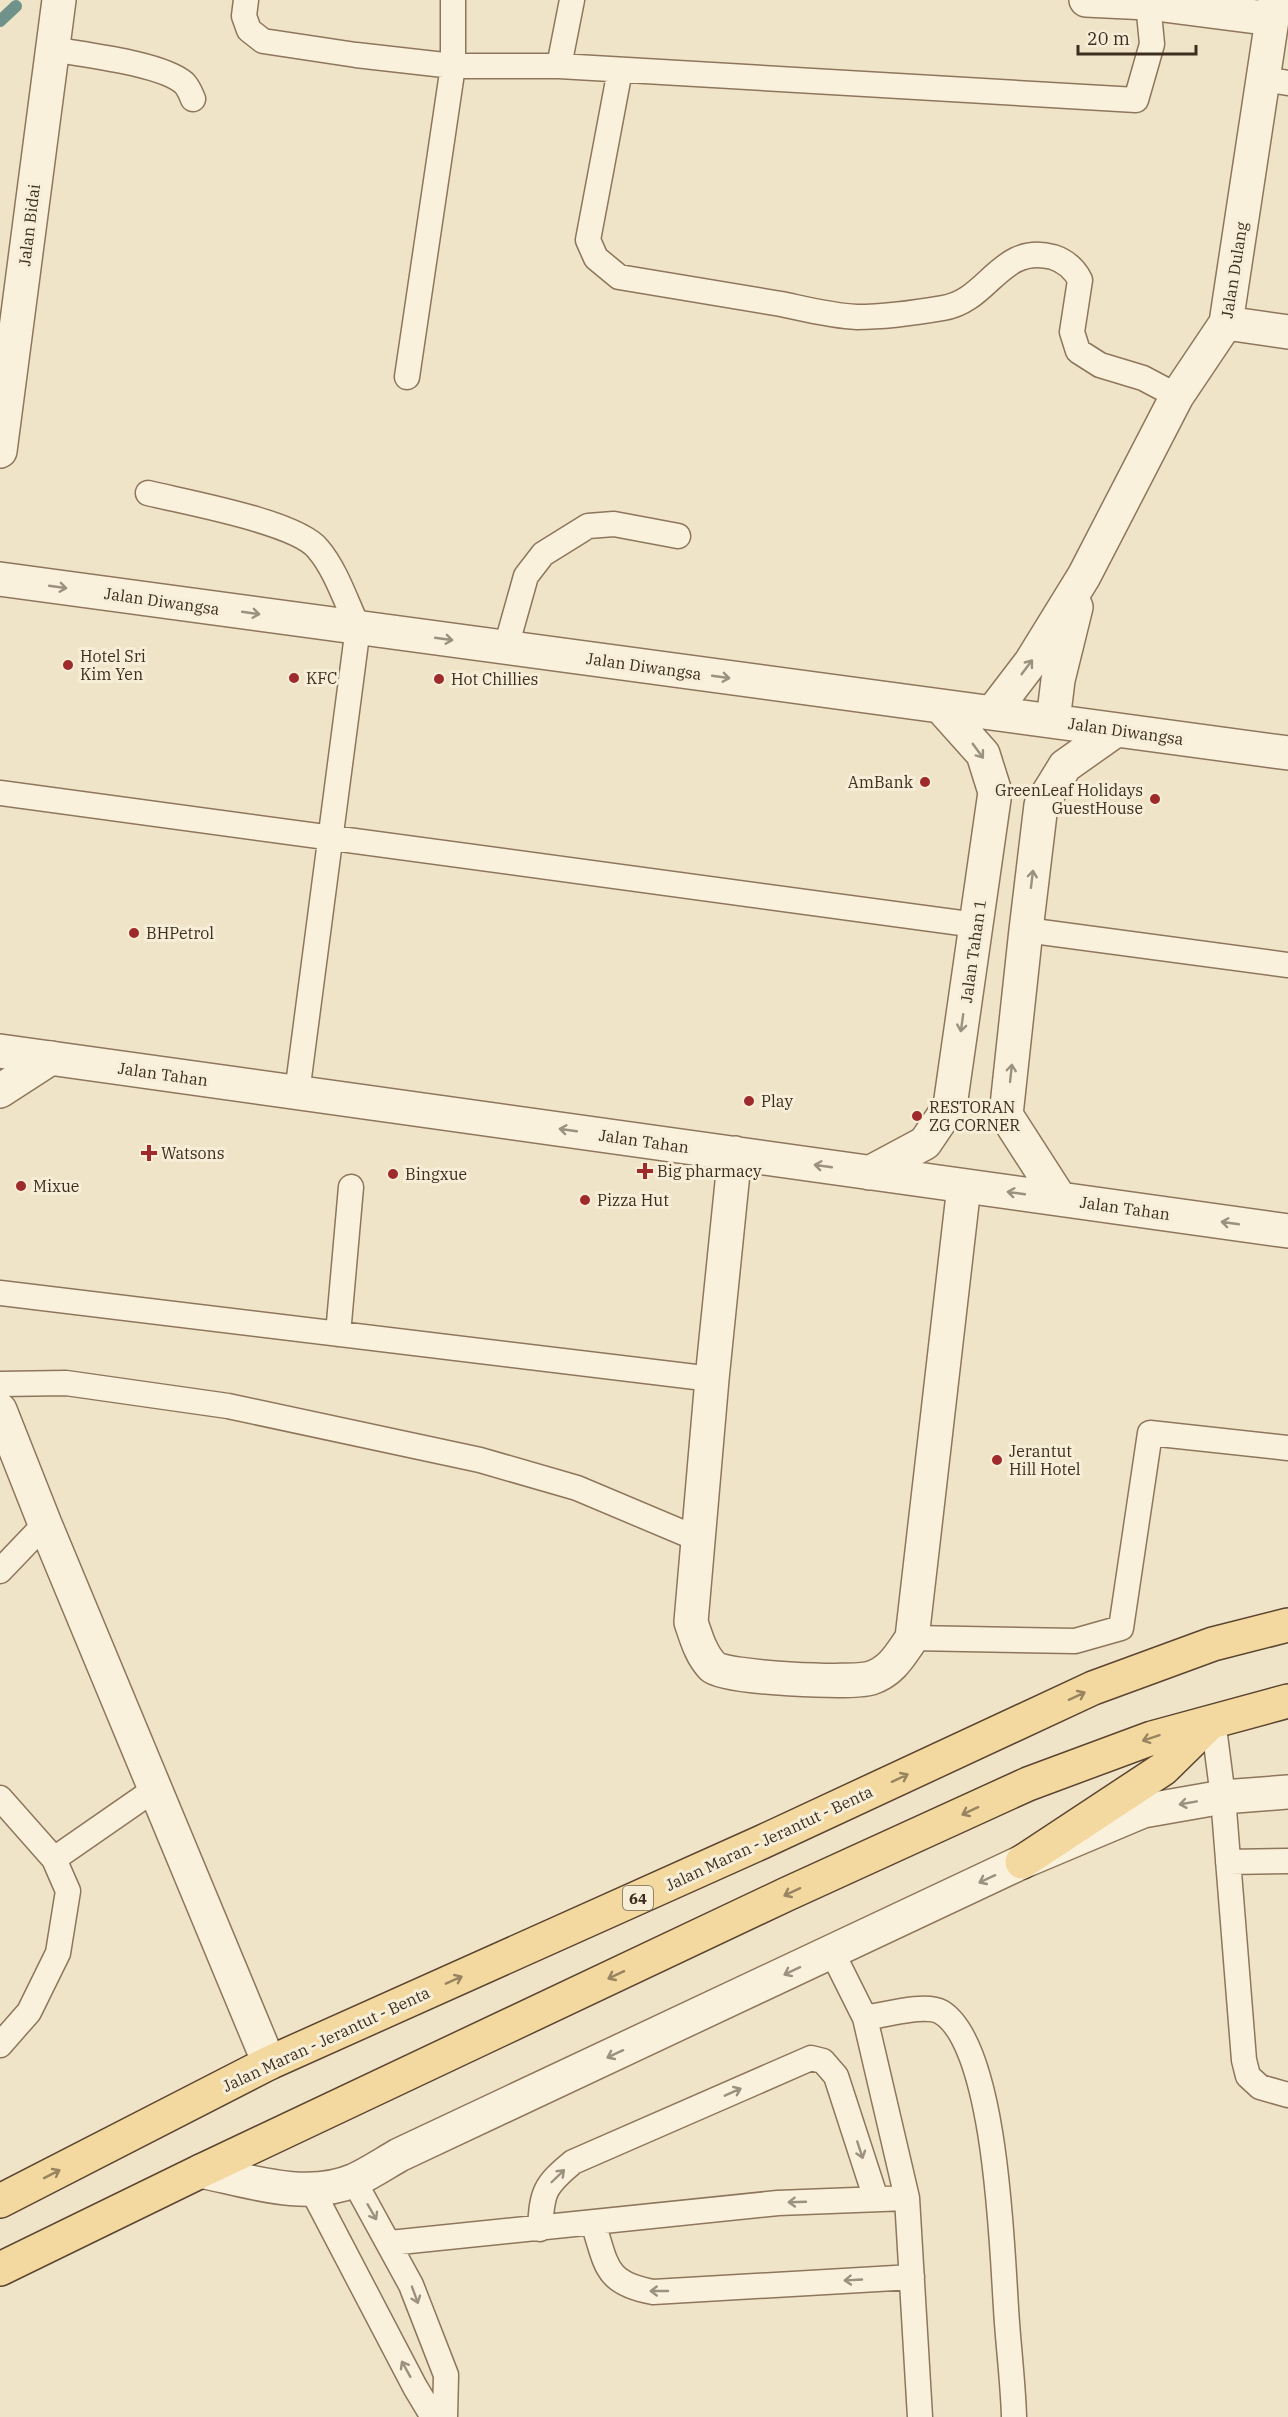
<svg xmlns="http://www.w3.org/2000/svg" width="1288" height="2417" font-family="'IBM Plex Serif',serif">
  <rect width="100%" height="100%" fill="#f0e4c8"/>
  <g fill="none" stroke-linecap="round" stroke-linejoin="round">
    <!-- stream -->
    <path stroke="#6f938a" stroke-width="12" d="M0,21l16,-15"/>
    <defs>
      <path id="service" d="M246,0l-2,16 5,14 14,11 93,14 97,11h106l577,34 16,-56 -4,-41
        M52,49c32,6 109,14 132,34 4,4 7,11 9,16
        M559,66l13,-66
        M620,70l-32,170 8,18 23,19c54,9 108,18 162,27 24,5 51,12 76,13 29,0 57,-4 86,-9 46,-7 57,-65 110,-51 12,4 21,11 27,23l-8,52 6,19 22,14 43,13 34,18
        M1263,79l25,4
        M407,377l46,-311v-66
        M148,493c36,9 149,29 170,56 18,21 28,53 40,78l-61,466
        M506,647l20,-71 17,-22 45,-28 26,-2 64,12
        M0,793l976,132
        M1026,930l262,35
        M0,1293l712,86
        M338,1334l13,-147
        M0,1384l66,-1 162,23 252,54 97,28 121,51
        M0,1571l45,-47
        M912,1638l163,3 46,-13 29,-195 138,15
        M1213,1720l10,77 21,263 4,16 12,11 28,8
        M0,1798l54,61 14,32 -10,62 -29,59 -29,33
        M54,1859l101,-70
        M1228,1862l60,-1
        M832,1952l33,66 42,180 13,219
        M865,2018c20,-3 60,-15 76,-6 55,32 61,235 65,296 2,36 7,73 8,109
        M354,2181l57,104 35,90 -1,42
        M312,2190l103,197 15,25 8,5
        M593,2223c14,42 11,60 60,69l259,-15
        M540,2229c2,-37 4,-43 33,-67l238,-104 12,3 13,15 40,123
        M390,2243l388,-40 129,-5"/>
      <path id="minor" d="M1086,0l62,3 124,16
        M1226,323l62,9
        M0,579l1288,174
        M992,713l39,-51 53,-86 93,-180 49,-73 49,-323
        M1053,721l5,-41 18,-73
        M0,1051l1288,180
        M735,1153l-23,226 -21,243c5,15 10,33 22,45 11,11 140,17 158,11 21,-7 29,-23 41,-40l52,-452
        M869,1173l56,-30 25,-37 45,-314 -12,-38 -43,-48
        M1060,1199l-54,-84 20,-185 15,-125 24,-39 51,-36
        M201,2171c48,10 106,30 154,9 15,-7 30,-17 44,-25l623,-293 121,-51 80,-14 65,-5"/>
      <path id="tertiary" d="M0,451l59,-451
        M0,1091l51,-33
        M0,1410l45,114 224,539"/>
      <path id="primary" d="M1022,1862l141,-93 47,-46
        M0,2201l269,-138 493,-221 331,-154 120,-44 75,-19
        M0,2269l201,-98 586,-277 241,-110 124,-46 136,-37"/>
    </defs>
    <!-- service casing -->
    <use href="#service" stroke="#8d765c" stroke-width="27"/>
    <!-- minor casing -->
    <use href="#minor" stroke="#8d765c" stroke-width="36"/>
    <!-- tertiary casing -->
    <use href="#tertiary" stroke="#8d765c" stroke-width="36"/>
    <!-- primary casing -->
    <use href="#primary" stroke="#5b4430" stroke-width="36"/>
    <!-- service -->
    <use href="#service" stroke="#faf1dc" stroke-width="24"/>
    <!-- minor -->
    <use href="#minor" stroke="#faf1dc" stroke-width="33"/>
    <!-- tertiary -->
    <use href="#tertiary" stroke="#faf1dc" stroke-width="33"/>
    <!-- primary -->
    <use href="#primary" stroke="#f3d9a0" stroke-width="33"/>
  </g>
  <!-- one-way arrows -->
  <defs><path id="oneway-shaft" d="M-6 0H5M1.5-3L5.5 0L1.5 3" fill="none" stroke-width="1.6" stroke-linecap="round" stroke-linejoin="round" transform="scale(1.5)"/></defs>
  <g stroke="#9c907e">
    <use href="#oneway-shaft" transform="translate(58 587) rotate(8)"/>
    <use href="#oneway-shaft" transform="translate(251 613) rotate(8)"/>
    <use href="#oneway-shaft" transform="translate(444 639) rotate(8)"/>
    <use href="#oneway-shaft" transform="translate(1027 667) rotate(-53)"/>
    <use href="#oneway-shaft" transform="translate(721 677) rotate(8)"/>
    <use href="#oneway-shaft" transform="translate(978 751) rotate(54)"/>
    <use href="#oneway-shaft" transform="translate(1032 879) rotate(-83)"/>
    <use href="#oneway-shaft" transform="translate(962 1023) rotate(98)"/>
    <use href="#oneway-shaft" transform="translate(1011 1073) rotate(-84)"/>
    <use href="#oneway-shaft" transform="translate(568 1130) rotate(-172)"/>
    <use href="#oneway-shaft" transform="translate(823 1166) rotate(-172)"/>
    <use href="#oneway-shaft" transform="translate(1016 1193) rotate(-172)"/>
    <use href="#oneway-shaft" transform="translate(1230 1223) rotate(-172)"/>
    <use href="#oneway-shaft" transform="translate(1188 1803) rotate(170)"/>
    <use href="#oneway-shaft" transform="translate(987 1879) rotate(155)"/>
    <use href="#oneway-shaft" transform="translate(792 1971) rotate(155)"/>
    <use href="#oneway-shaft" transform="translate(615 2054) rotate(155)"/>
    <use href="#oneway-shaft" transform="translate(733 2092) rotate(-24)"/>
    <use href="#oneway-shaft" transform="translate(860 2150) rotate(72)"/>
    <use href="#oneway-shaft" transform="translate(558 2176) rotate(-44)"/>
    <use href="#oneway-shaft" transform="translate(797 2202) rotate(178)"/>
    <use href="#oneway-shaft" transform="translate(372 2212) rotate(60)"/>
    <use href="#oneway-shaft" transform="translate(853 2280) rotate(177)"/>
    <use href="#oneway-shaft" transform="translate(659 2291) rotate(180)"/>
    <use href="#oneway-shaft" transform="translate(415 2295) rotate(70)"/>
    <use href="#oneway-shaft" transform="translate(406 2369) rotate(-119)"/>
  </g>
  <g stroke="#988460">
    <use href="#oneway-shaft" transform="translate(1077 1696) rotate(-25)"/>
    <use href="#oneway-shaft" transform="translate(1151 1738) rotate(162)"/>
    <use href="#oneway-shaft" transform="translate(900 1778) rotate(-25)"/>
    <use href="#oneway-shaft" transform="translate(970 1811) rotate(155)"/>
    <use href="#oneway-shaft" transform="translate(792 1892) rotate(155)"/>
    <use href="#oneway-shaft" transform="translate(616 1975) rotate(155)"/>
    <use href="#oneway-shaft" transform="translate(454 1980) rotate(-24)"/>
    <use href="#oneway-shaft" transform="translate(52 2174) rotate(-27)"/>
  </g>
  <!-- markers -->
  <g fill="#9e2a2b" stroke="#f7eed8" stroke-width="2">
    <circle cx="68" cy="665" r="6"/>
    <circle cx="294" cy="678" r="6"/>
    <circle cx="439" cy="679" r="6"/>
    <circle cx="925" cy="782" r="6"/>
    <circle cx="1155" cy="799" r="6"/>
    <circle cx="134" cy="933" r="6"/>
    <circle cx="749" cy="1101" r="6"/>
    <circle cx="917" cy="1116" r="6"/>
    <path d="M146 1144h6v6h6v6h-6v6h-6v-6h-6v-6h6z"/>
    <path d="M642 1162h6v6h6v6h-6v6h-6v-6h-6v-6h6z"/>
    <circle cx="393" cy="1174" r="6"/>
    <circle cx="21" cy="1186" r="6"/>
    <circle cx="585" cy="1200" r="6"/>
    <circle cx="997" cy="1460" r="6"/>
  </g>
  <g text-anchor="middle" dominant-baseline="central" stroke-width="6" stroke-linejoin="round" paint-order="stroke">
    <!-- shield labels -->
    <rect fill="#f7eed8" stroke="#756857" stroke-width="1.5" x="623" y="1886" width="30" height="24" rx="4.5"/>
    <g font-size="15" font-weight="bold" fill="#3d2e20">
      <text x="638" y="1898">64</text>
    </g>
    <!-- street labels -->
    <g font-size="16" fill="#3d2e20" stroke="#f7eed8">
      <text transform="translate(29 225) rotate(-83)">Jalan Bidai</text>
      <text transform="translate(1234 270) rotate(-81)">Jalan Dulang</text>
      <text transform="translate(162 601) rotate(8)">Jalan Diwangsa</text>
      <text transform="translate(644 666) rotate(8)">Jalan Diwangsa</text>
      <text transform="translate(1126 731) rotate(8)">Jalan Diwangsa</text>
      <text transform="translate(973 951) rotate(-82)">Jalan Tahan 1</text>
      <text transform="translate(163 1074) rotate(8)">Jalan Tahan</text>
      <text transform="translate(644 1141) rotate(8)">Jalan Tahan</text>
      <text transform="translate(1125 1208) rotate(8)">Jalan Tahan</text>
      <text transform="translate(769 1838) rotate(-25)">Jalan Maran - Jerantut - Benta</text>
      <text transform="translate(326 2039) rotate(-25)">Jalan Maran - Jerantut - Benta</text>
    </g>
    <!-- poi labels -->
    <g font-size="16" fill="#3d2e20" stroke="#f7eed8" text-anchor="start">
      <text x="80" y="656">Hotel Sri<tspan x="80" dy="18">Kim Yen</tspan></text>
      <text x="306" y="678">KFC</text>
      <text x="451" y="679">Hot Chillies</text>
      <text x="913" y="782" text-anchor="end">AmBank</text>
      <text x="1143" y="790" text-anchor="end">GreenLeaf Holidays<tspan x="1143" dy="18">GuestHouse</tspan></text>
      <text x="146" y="933">BHPetrol</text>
      <text x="761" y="1101">Play</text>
      <text x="929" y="1107">RESTORAN<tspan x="929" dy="18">ZG CORNER</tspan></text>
      <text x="161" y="1153">Watsons</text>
      <text x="657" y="1171">Big pharmacy</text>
      <text x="405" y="1174">Bingxue</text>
      <text x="33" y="1186">Mixue</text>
      <text x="597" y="1200">Pizza Hut</text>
      <text x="1009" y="1451">Jerantut<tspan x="1009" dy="18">Hill Hotel</tspan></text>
    </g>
  </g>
  <!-- scale -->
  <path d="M1078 45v9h118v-9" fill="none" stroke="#3d2e20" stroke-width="3"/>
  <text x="1087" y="45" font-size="18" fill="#3d2e20" stroke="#f7eed8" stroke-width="4.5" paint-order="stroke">20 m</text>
</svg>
